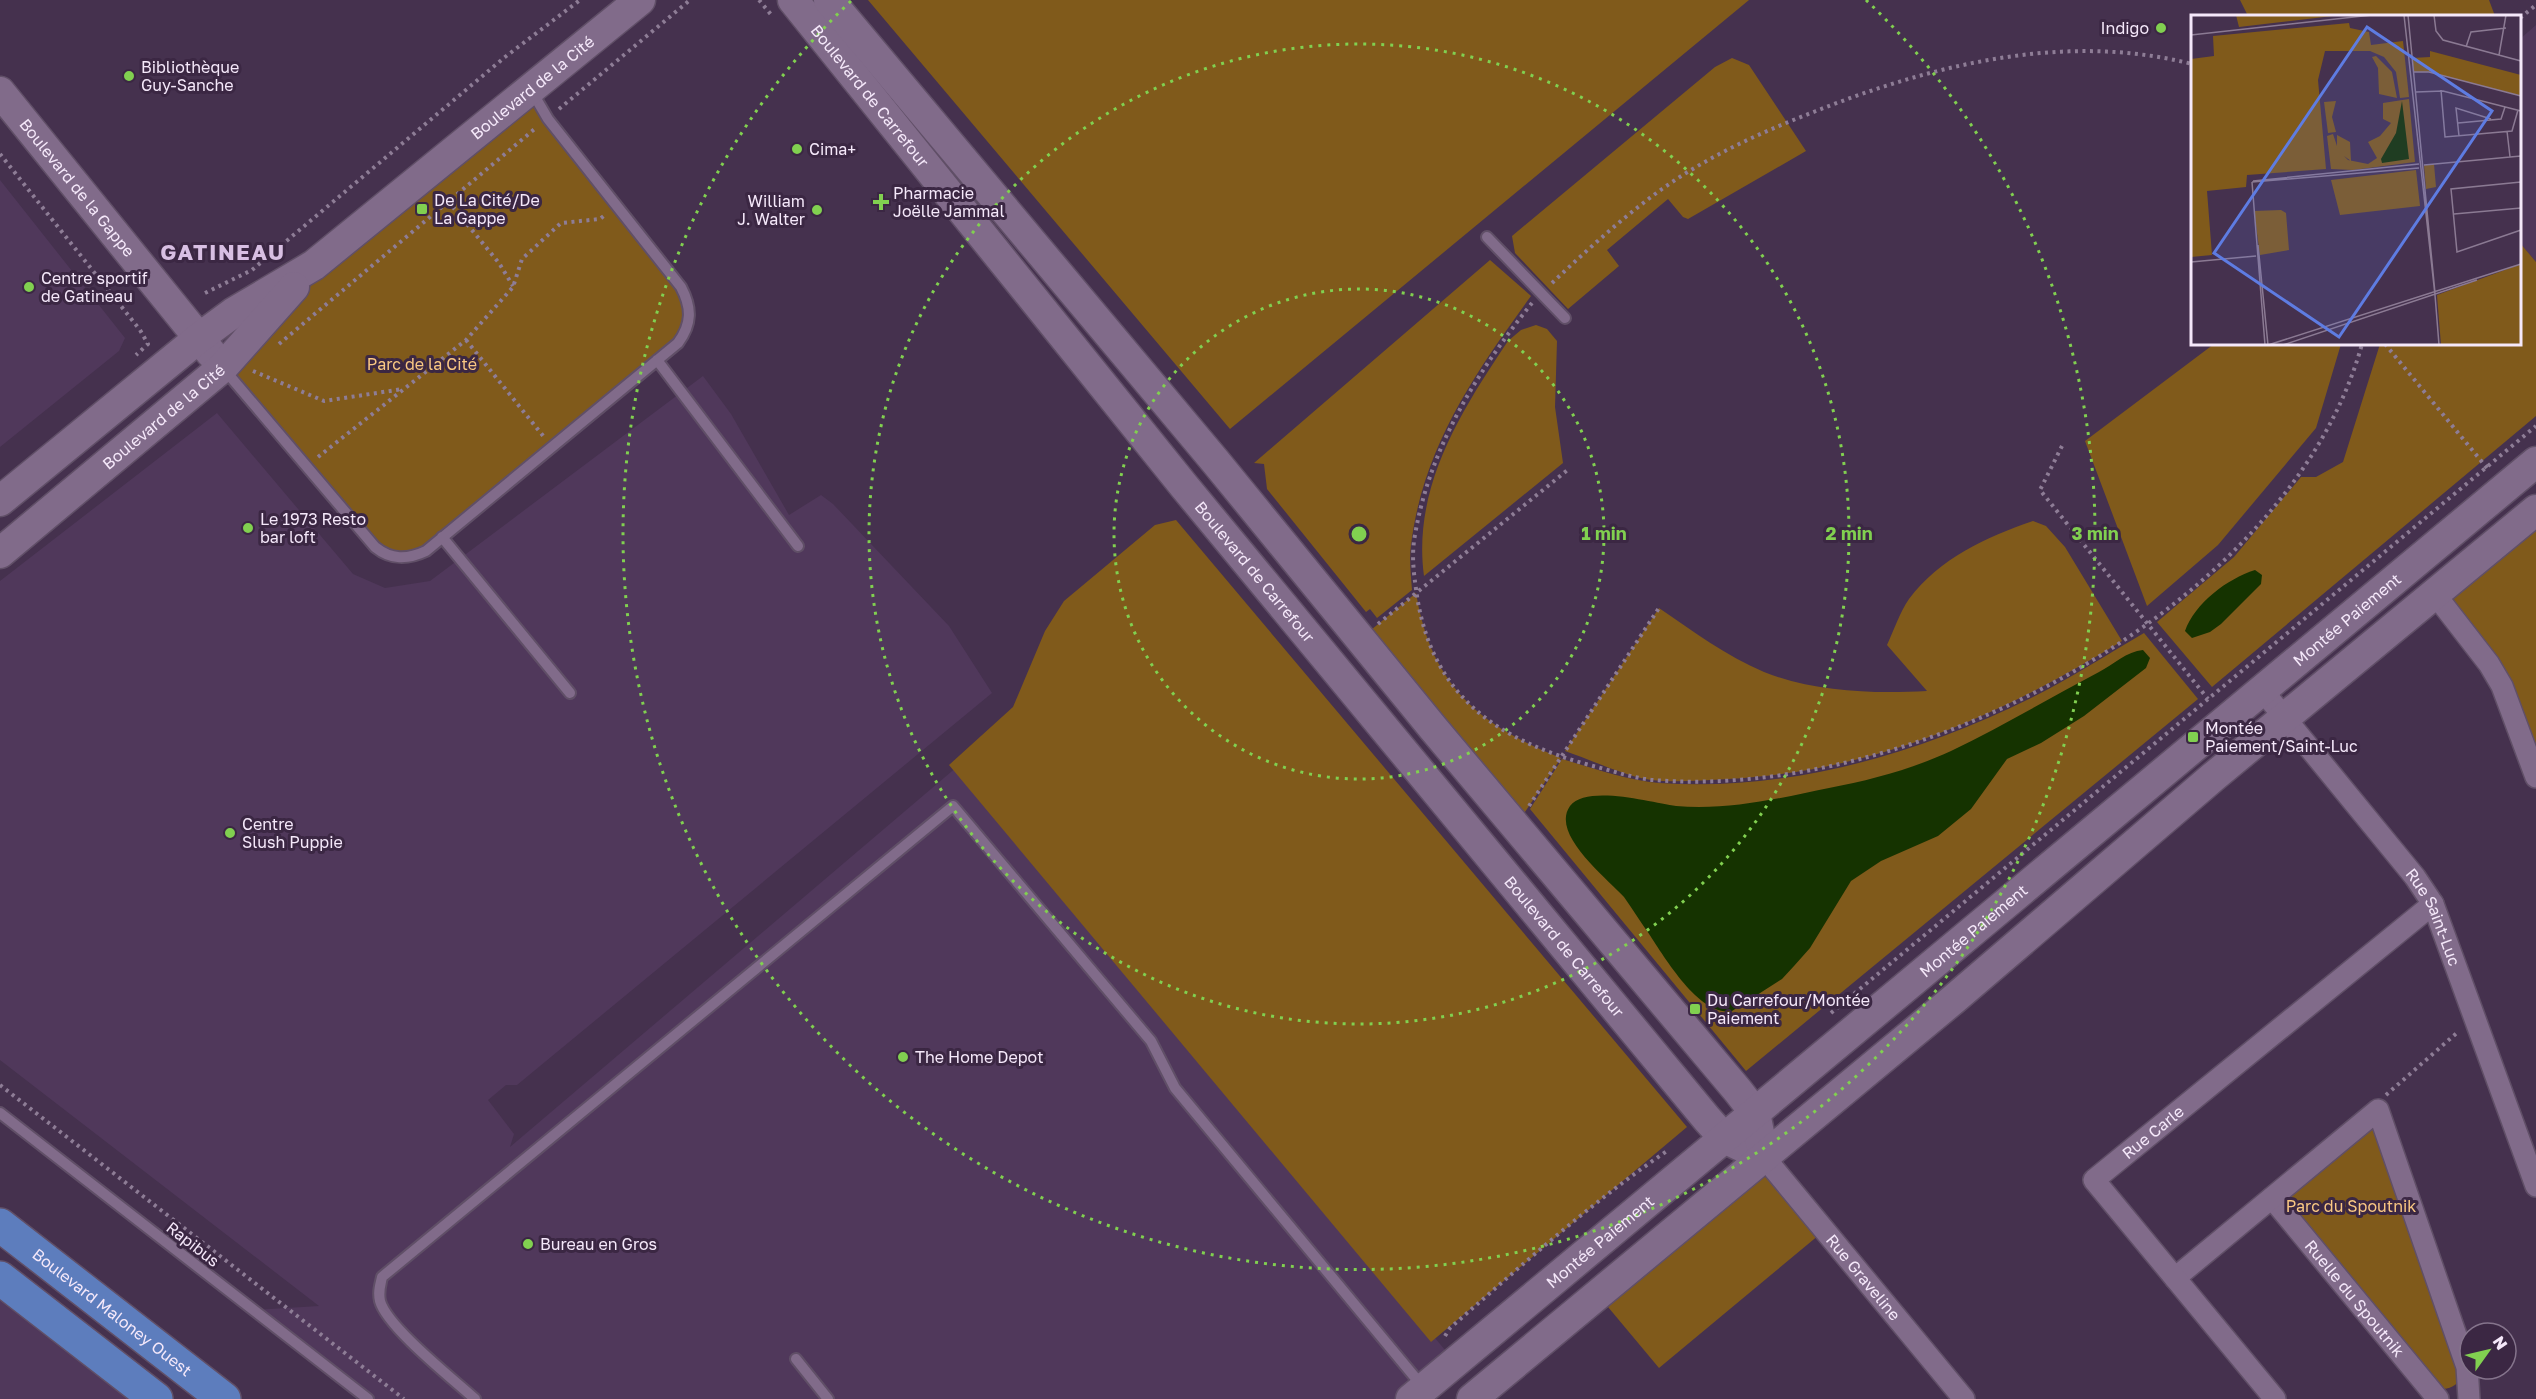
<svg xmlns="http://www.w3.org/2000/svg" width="2536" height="1399" font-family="'Golos Text',sans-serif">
  <rect width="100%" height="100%" fill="#45314e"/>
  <!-- built -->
  <path fill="#50385b" d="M2536,25v237l-16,-19v-204z
    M0,180l125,158 -6,13 -119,96z
    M703,376l28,38 58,101 32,-20 12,9 116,122 43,67 -475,392h-11l-18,15 26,34 -4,13 448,-381 497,596 -44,37h-1043l-114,-89 65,-4 -319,-246v-479l217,-168 136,161 32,14 45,-7z
    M0,1278l156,121h-156z"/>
  <!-- green -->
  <path fill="#805a1b" d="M868,0h881l-519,429z
    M2240,0h249l6,16h-247z
    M1732,58l17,7 57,86 -118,68 -5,-2 -15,-18 -61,51 12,16 -51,43 -53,-56 -3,-17 203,-169z
    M530,89l151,198 6,44 -261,219 -40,6 -163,-189 91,-102z
    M2520,243l16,19v154l-324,271 -55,-65 77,-65 67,-80h15l27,-15 37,-118h140z
    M1490,260l41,36c-56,77 -108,151 -120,249 -2,14 0,31 1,45l-35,28 -7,-9 -4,3 -99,-123 -3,-25 -10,-1z
    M1536,325l11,4 10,12 -2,66 8,56 -139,113c-12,-88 37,-165 84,-235l13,-11z
    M2214,344h127l-25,84 -98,117 -71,61 -62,-165z
    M1176,520l511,607 -256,215 -482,-577 64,-58 32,-76 19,-30 91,-76z
    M2536,520v257l-12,-35 -90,-149z
    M2033,521l13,5 19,21 57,94c-121,75 -250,131 -394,138 -25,1 -52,4 -77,1 -26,-4 -60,-20 -86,-29l94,-143c34,23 67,48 105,64 50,20 110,22 163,19l-40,-46c7,-15 13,-33 22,-46 31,-41 77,-62 124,-78z
    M1416,593c15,92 62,132 145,165l-46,69 -155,-188z
    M2144,633l54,66 -452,372 -216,-262 32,-50c31,9 64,21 97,24 128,9 256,-28 370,-84 39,-19 77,-44 115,-66z
    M2378,1110l84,268c-7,9 -14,12 -26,11l-164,-191z
    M1764,1157l61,73 -166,138 -61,-73z"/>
  <!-- water -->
  <path fill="#153300" d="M2255,570l7,5 -1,9 -40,40 -11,8 -18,6 -7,-7c10,-28 42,-52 70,-61z
    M2143,650l7,8 -4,10 -62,48 -43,27 -34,16 -36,50 -33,27 -57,25 -30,20 -41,67 -16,18 -12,13 -50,32c-33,6 -68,-55 -85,-80 -8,-11 -15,-23 -23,-34 -17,-19 -74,-63 -54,-91 17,-22 83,-3 106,0 50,5 105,-8 153,-18 42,-8 83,-19 122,-37 50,-24 99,-53 148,-79 14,-7 28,-21 44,-22z"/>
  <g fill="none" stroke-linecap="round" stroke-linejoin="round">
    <defs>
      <path id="lane" d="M1487,237l78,81
        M657,360l141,186
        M223,368l152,179c16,13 32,13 51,4l252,-208c14,-19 14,-35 3,-56l-133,-168 -17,-29
        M442,537l128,156
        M0,1113l368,286
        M796,1359l32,40
        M475,1399c-22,-20 -88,-72 -95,-98 -2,-9 0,-15 2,-24l571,-471 198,235 24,47 248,299"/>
      <g id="street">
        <path d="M2434,593l55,71 13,22 34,91"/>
        <path id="s1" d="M2262,690l153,187 18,27 103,282"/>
        <path id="s2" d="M1764,1157l200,242"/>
        <path id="s3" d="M2272,1198l166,201"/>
        <path d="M2175,1278l203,-168 89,257 2,32"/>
        <path id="s4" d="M2275,1399l-181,-219 339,-276"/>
      </g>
      <g id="secondary">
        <path id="s5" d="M793,0l391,486 523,633 17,19 40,19"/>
        <path d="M829,0l386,461 218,267 305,363 17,22 9,44"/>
        <path id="s6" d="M0,92l211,261"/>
        <path id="s7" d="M0,501l199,-163 34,-25 81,-48 326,-265"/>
        <path id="s8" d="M0,553l223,-186 71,-80"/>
        <path id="s9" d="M1411,1399l1125,-937"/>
        <path d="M1472,1399l482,-400 259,-222 323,-267"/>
      </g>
      <g id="primary">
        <path id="s10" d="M0,1225l224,174"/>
        <path d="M0,1278l156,121"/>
      </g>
    </defs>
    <!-- lane casing -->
    <use href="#lane" stroke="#604f67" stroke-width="14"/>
    <!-- street casing -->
    <use href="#street" stroke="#604f67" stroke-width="24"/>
    <!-- secondary casing -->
    <use href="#secondary" stroke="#604f67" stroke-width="33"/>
    <!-- primary casing -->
    <use href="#primary" stroke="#604f67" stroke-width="36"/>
    <!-- path -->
    <path stroke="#8e7d96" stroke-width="4" stroke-dasharray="3 4.5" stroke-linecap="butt" d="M759,0l14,17
      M2520,18l16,-13
      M559,109l131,-109
      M0,154l140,176 8,14 -12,11
      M448,201l51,62 14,23
      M1552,283c35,-33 71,-66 110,-94 48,-34 100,-57 154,-78 119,-47 250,-79 376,-47
      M205,293l47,-23 253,-213 75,-57
      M1532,303c-55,69 -102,144 -117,232 -4,21 -1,40 2,61 16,103 83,145 176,170 20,5 40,12 60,14 260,22 637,-173 709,-436
      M466,340l78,97
      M279,344l258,-217
      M2385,344l102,124
      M253,371l71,30 79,-12
      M2062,446l-22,44 168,209
      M318,457l148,-117 47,-53 9,-28 39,-36 39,-4 5,-4
      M1378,624l192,-156
      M1529,806l130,-198
      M1831,1013l705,-587
      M0,1085l404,314
      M2386,1095l73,-64
      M1445,1336l5,-8c70,-61 140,-125 217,-177"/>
    <!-- lane -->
    <use href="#lane" stroke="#816b8a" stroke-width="10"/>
    <!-- street -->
    <use href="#street" stroke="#816b8a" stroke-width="21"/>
    <!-- secondary -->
    <use href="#secondary" stroke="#816b8a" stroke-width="30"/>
    <!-- primary -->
    <use href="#primary" stroke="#5d7dbd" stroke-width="33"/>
  </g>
  <!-- distance rings -->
  <g fill="none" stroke="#81d050" stroke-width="3" stroke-dasharray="3 6">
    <circle cx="1359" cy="534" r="245"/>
    <circle cx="1359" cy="534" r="490"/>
    <path d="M1866 0A736 736 0 1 1 852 0"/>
  </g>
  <!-- markers -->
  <g fill="#81d050" stroke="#3b2743" stroke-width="2">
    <circle cx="2161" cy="28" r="6"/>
    <circle cx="129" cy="76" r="6"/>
    <circle cx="797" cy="149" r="6"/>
    <path d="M878 193h6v6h6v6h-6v6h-6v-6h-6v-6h6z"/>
    <rect x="416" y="203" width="12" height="12" rx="3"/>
    <circle cx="817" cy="210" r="6"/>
    <circle cx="29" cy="287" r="6"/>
    <circle cx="248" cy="528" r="6"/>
    <rect x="2187" y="731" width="12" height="12" rx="3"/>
    <circle cx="230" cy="833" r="6"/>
    <rect x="1689" y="1003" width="12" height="12" rx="3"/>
    <circle cx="903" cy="1057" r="6"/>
    <circle cx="528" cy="1244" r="6"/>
  </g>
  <g text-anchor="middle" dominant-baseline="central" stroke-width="6" stroke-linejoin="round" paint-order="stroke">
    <!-- poi labels -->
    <g font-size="16" fill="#f5e8fa" stroke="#3b2743" text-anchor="start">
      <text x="2149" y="28" text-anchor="end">Indigo</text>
      <text x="141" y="67">Bibliothèque<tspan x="141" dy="18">Guy-Sanche</tspan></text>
      <text x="809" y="149">Cima+</text>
      <text x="893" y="193">Pharmacie<tspan x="893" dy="18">Joëlle Jammal</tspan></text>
      <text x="434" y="200">De La Cité/De<tspan x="434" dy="18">La Gappe</tspan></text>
      <text x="805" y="201" text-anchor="end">William<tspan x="805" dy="18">J. Walter</tspan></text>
      <text x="41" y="278">Centre sportif<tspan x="41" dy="18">de Gatineau</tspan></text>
      <text x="260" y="519">Le 1973 Resto<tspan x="260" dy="18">bar loft</tspan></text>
      <text x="2205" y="728">Montée<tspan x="2205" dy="18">Paiement/Saint-Luc</tspan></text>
      <text x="242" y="824">Centre<tspan x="242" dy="18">Slush Puppie</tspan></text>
      <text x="1707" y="1000">Du Carrefour/Montée<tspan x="1707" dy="18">Paiement</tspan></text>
      <text x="915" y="1057">The Home Depot</text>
      <text x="540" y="1244">Bureau en Gros</text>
    </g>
    <!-- street labels -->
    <g font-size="16" fill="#f5e8fa" stroke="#3b2743">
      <text stroke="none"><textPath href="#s7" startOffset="675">Boulevard de la Cité</textPath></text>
      <text stroke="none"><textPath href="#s5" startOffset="123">Boulevard de Carrefour</textPath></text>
      <text stroke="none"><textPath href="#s6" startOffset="123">Boulevard de la Gappe</textPath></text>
      <text stroke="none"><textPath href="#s8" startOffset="213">Boulevard de la Cité</textPath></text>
      <text stroke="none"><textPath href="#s5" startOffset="735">Boulevard de Carrefour</textPath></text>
      <text stroke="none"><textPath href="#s9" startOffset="1218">Montée Paiement</textPath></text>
      <text stroke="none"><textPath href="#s1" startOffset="286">Rue Saint-Luc</textPath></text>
      <text stroke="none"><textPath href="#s9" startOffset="732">Montée Paiement</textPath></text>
      <text stroke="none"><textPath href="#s5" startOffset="1221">Boulevard de Carrefour</textPath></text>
      <text stroke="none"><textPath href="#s4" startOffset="360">Rue Carle</textPath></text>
      <text stroke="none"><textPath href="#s9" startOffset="246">Montée Paiement</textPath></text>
      <text transform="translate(193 1244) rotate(38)">Rapibus</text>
      <text stroke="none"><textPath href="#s2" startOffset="156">Rue Graveline</textPath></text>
      <text stroke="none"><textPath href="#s3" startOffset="130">Ruelle du Spoutnik</textPath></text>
      <text stroke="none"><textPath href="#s10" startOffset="142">Boulevard Maloney Ouest</textPath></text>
    </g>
    <!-- park labels -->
    <g font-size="16" fill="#fac883" stroke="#3b2743">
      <text x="422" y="364">Parc de la Cité</text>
      <text x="2351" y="1206">Parc du Spoutnik</text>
    </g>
    <!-- district labels -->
    <g font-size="22" font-weight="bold" letter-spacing="1.5" fill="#d8bfe3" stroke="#3b2743">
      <text x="223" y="251">GATINEAU</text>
    </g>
  </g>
  <!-- overview -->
  <g transform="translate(2191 15)">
    <rect width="330" height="330" fill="#45314e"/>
    <path d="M45,0h97v1l-94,11zM158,8l1,5 19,4 2,13 32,-4 6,56 -9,1 -4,-26 -12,-15 -14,-6h-45l-7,29 8,89 -79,6 -1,12 -39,4 5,64 -21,2v-198l23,-3 -1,-20zM239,36l91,24v21l-92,-24h-15l-2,-14 18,-1zM185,41l16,16 5,26 -18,-4 -1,-26 -6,-11zM218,84l6,63 -62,8 -22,-1 -4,-33 6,-2 4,12v-11l13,7 1,19 -7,-5 4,4 20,4 9,-6 -9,-16 12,-6 11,-13 -8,-4v-16zM145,86l-4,16 4,15 -8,1 -4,-31zM243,149l2,23 -10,2 -2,-24zM225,155l4,36 -80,9 -9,-35zM90,195l5,3 3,37 -29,5 -6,-44zM330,249v81h-80l-4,-50z" fill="#805a1b"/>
    <path d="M211,86l7,58 -27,4 -1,-4 15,-26z" fill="#153300"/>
    <path fill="none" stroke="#8b7a93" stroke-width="1.5" d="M213,0l31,280M217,0l27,278M243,0l2,16 7,9 78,21M0,20l181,-20M275,32l5,-15 35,-4M308,40l7,-40M223,57h15l92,24M250,75l4,47 67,-6 6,-21M225,77l27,-1 78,20M267,108l43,-4 4,-12M316,116l3,26M268,121l-3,-28 35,11M233,150l97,-9M62,166l166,-17M61,167l167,-14M61,167l13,163M330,167l-70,7 6,63 64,-22M263,199l67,-6M67,230l10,100M0,247l65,-6M244,280l4,50M77,330l253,-81M92,330l194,-65"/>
    <path fill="#5e7ce2" fill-opacity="0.15" stroke="#5e7ce2" stroke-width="3" d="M176,12l125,84 -153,226 -125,-84z"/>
    <rect width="330" height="330" fill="none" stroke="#f5e8fa" stroke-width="3"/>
  </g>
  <circle cx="1359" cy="534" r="9" fill="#81d050" stroke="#3b2743" stroke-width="3"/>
  <g font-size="18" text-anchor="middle" font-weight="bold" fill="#81d050" stroke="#3b2743" stroke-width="6" stroke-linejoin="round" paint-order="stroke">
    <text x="1604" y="540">1 min</text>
    <text x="1849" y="540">2 min</text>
    <text x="2095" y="540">3 min</text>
  </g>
  <!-- north arrow -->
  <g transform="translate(2488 1351) rotate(56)"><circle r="28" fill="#3b2743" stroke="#85748c" stroke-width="1.5"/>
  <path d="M0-4.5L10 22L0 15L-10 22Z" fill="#81d050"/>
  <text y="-9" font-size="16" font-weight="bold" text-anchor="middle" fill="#f5e8fa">N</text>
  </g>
</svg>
